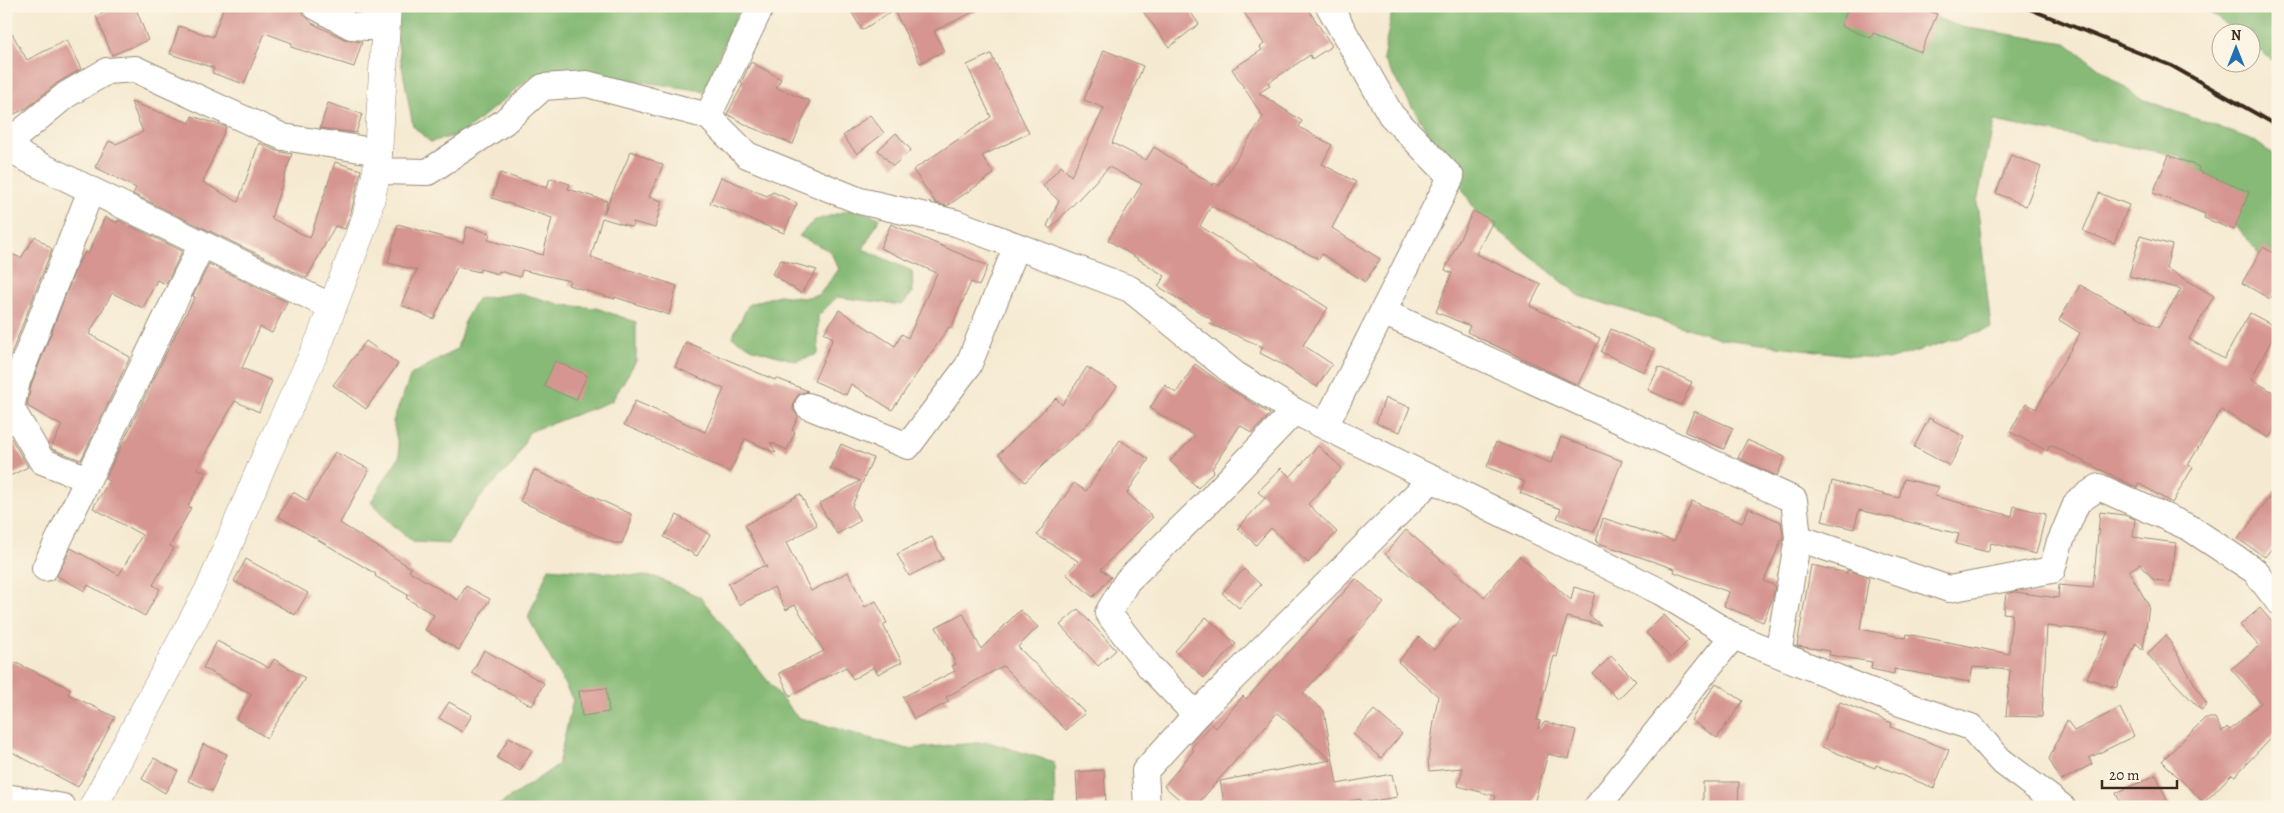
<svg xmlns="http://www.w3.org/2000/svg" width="2284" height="813" font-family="Alegreya,serif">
  <rect width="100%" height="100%" fill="#fcf5e5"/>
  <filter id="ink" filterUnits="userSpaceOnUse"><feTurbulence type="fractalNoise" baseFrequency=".02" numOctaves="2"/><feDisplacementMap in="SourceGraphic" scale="10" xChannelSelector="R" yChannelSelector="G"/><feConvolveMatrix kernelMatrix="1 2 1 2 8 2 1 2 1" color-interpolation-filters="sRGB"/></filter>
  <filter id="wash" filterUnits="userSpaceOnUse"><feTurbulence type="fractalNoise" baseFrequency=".0096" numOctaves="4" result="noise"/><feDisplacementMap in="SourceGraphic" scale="20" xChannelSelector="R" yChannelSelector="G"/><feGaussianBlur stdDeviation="1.12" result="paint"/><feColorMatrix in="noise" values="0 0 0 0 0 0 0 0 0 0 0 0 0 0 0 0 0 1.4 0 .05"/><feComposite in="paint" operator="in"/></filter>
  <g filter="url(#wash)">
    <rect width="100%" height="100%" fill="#f5ead1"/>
    <!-- forest -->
    <path fill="#86ba76" stroke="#60724a" d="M399,6h342l-37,85 -142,-21 -32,8 -68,56 -32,8 -17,-16 -16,-87z
      M1393,6h511l57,21 105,16 71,54 116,43 25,18v119l-98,-121 -186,-35 -17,81 14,126 -103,32 -165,-21 -143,-43 -103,-83 -94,-154z
      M2201,6h77v58l-26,-19v-13h-16z
      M853,209l27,9 -17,31 49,22 1,21 -11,13 -65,-8 -19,19v38l-22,7 -43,-12 -21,-12 17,-33 30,-9 23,3 17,-3 20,-26 -9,-18 -31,-15 14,-15z
      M519,293l44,12 33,3 40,14v39l-24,40 -83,31 -15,31 -30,30 -23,29 -12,22 -36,-2 -23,-19 -19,-21 29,-47 -7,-34 18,-46 46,-26 8,-29 12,-21z
      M549,568l106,9 45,20 97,120 110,32 81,-7 66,20 1,45h-559l62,-42 15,-65 -45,-83z"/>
    <g id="blocks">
      <!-- building -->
      <path fill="#d69591" d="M121,6h14l13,34 -36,15 -16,-39z
        M224,6h62l15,5 11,12 32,16 18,3 -8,25 -63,-20 1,-4 -27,-10 -21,51 -32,-11 2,-5 -44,-14 9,-28 34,11z
        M848,6h138l-52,25 10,20 -24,12 -26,-53 -32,20z
        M1139,6h47l13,18 -30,23z
        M1240,6h66l26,40 -20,13 -2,-4 -42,28 2,3 -11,7 43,28 -3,6 33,18 -10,19 34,18 -24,46 48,31 -15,23 -43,-28 -3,5 -108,-53 -11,20 128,82 -25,37 29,19 -15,23 -36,-23 -21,-11 3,-6 -53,-23 2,-4 -54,-34 7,-10 -57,-36 34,-56 -33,-17 -59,62 -3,-3 12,-25 -16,-15 18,-20 10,10 33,-68 -20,-8 20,-50 39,16 -31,77 34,17 8,-13 59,38 2,-2 4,3 44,-69 -31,-48 30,-19 -2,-3 4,-3z
        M1849,6h67l21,8 -16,38 -48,-19 -2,5 -30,-12z
        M6,23l21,37 40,-20 14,29 -24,14 -30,25 -21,10z
        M991,54l38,79 -47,23 12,18 -47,32 -11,-3 -23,-33 78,-53 -24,-52z
        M751,62l30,17 -5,9 34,13 -17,43 -43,-17 -23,-13 16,-30 -2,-1z
        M131,102l59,21 2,-7 34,11 -23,55 35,20 21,-59 18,8 15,3 -21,64 39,20 25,-76 26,8 -10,43 -6,16 -10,-3 -28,52 -174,-84 3,-6 -41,-21 14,-26 7,3 27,-12z
        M328,103l34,11 -6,19 -36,-5z
        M870,115l14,18 -27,21 -14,-18z
        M896,133l15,17 -18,16 -15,-16z
        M631,151l32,14 -14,32 13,4 -7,27 -22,-6 -1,5 -30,-9 -11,39 86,29 -8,29 -54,-18v2l-47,-14 2,-4 -48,-11 -2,7 -21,-6 -1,3 -18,-5v3l-23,-5 -23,52 -33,-14 16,-35 -29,-7 10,-39 65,19 4,-16 23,6 -2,7 55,15 9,-37 -60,-20 8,-25 47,15 3,-10 20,6 -2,5 39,12 -3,12z
        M2011,155l30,12 -15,39 -30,-13z
        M2169,155l30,12 -1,4 51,21 -15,38 -30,-12 1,-4 -52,-21z
        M721,177l46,19 6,-4 24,11 -13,30 -74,-30z
        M2099,193l30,12 -15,38 -31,-12z
        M1473,211l20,10 -17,33 65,30 -11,22 70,32 -22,47 -111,-53 3,-6 -34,-14 16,-39 -7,-3z
        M105,217l12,6 1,-3 64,31 -16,33 -9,-4 -14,28 -31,-15 -23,41 41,23 -49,103 -29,-11 -1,-2 11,-21 -35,-20 4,-21 46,-119 8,-14 3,2z
        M891,224l97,42 -9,20 -8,-4 -20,46 -2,-1 -57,83 -41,-26 -5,11 -32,-14 19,-43 -9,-5 15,-23 56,36 7,-12 6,4 29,-65 -57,-25z
        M35,236l17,13 -46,118v-115l15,6z
        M2140,236l32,9 -6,23 48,28 -25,43 35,20 26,-46 28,15 -27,51 27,16v28l-9,15 -48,-28 -33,55 5,2 -21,36 -34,-20v5l-88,-43 -3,6 -37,-19 16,-29 10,6 44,-76 -21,-13 21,-35 78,43 23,-39 -52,-13z
        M2263,247l15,9v31l-8,12 -28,-16z
        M781,260l36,10 -16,23 -29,-19z
        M209,264l78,38 -15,31 -12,-6 -18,41 30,13 -13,31 -24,-11 -38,67 9,5 -18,33 3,2 -21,38 4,2 -21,37 7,4 -15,27 -57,-31 -3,6 -28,-15 14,-28 48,27 23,-40 -49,-27 16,-27 -4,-2 71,-146 19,-36 -2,-1z
        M1611,329l44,20 -11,23 -43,-20z
        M366,341l32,23 -32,45 -33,-24z
        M686,342l89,38 1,-2 32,13 -9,3 -5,7 -1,8 5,8 -6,13 3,2 -8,18 -17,-8 6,11 -31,-14 -15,33 -106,-47 11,-24 70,31 19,-43 -49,-22z
        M555,361l32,14 -11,25 -32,-14z
        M1195,364l33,24 42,26 -18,19 -12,-8 -28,44 2,2 -16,17 -28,-27 25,-25 -45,-28 15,-23 11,8z
        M1087,367l30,19 -13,19 -17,19 -62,58 -26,-28 57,-56 6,7z
        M1659,367l33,15 -11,23 -33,-15z
        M1385,398l25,9 -10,25 -24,-9z
        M1694,411l39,17 -9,21 -39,-17z
        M1929,418l36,19 -15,29 -36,-19z
        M6,430l22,37 -22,11z
        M1561,437l61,24 -28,71 -37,-14 4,-9 -41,-16 5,-11 -38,-15 9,-25 55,21z
        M1120,440l29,19 -22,34 26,24 -52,52 10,8 -18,20 -27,-23 12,-13 -41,-26 37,-52 12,8z
        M1747,440l38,17 -8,19 -39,-18z
        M841,444l32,14 -21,48 8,15 -23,13 -18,-30 41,-23 -30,-13z
        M1318,446l24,22 -34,36 29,28 -29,31 -37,-35 -15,17 -18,-17 27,-30 -7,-6 23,-24 9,9z
        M335,452l34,17 -29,54 71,45 -2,3 49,29 8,-14 24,13 -31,51 -34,-20 9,-15 -28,-17 2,-3 -33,-19 1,-2 -98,-58 15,-24 15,9z
        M534,470l97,44v8l-9,21h-8l-94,-42z
        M1904,479l35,8 -5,9 78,20 2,-10 32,8 -10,40 -45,-11 -3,9 -32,-8 3,-10 -100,-24 -5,19 -32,-8 10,-40 67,17z
        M2278,486v54l-13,17 -27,-18z
        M800,494l17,31 -31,18 25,48 37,-19 17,35 11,-6 11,22 -4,2 19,37 -24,12 -4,-7 -21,12 -7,-12 -56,29 -11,-23 45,-22 -29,-46 -9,5 -12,-23 -35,18 -11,-21 35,-18 4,2 -22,-43z
        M1692,501l50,22 7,-15 32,14 2,14 -19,45 11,5 -3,14 -9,22 -39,-16 5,-14 -55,-20 1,-3 -79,-27 7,-24 71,23z
        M2100,512l24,3 11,4 -2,18 43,6 -5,39 -17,-2 -14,-16 -11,7 20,35 -6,44 -7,-7 -20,45 -29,-10 21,-46 -61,-6 -5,91 -36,-1 4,-46 -37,-3 -3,15 -76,-13v5l-23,-5 1,-7 -43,-7 1,-4 -33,-5 14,-81 36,8v-3l22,8 -9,51 46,9 1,-4 102,20 3,-40 -9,-1 3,-19 9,-2 43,6 1,-13 34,3z
        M677,515l33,20 -13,21 -33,-19z
        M1406,530l78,67 35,-41 52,44 3,-13 21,6 -6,22 12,10 -34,-8 -10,40 -3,-1 -17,64 3,1 -2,8 7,-7 31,8 -7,29 -21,-5 -15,53h-40l3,-11 -38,-10 5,-18 -34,3 -1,-11 10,-64 -40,-34 21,-25 15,13 27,-31 -76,-65z
        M932,537l11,22 -34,17 -12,-22z
        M246,559l62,34 -13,22 -61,-34z
        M1244,569l17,16 -22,23 -17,-15z
        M1356,579l28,24 -81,90 21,18 13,73 55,-10 5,23 -36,6 -1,-4 -42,8h-93l-5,-26 111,-21 -54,-47 -82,94h-7l-24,-21 30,-36 -3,-2 21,-24 4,4 27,-32 3,3z
        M2260,608l18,21v101l-43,46 -3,-2 -28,29 -42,-42 43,-43h10l7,14 5,-5 3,3 31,-27 -30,-34 28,-23 -19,-21z
        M1078,609l38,41 -18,16 -38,-41z
        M1020,610l18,17 -20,20 67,66 -19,17 -63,-64 -57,31 3,5 -35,17 -11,-22 52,-26 -3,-5 4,-2 -20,-37 27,-14 18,36z
        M1664,615l25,25 -18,18 -25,-25z
        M1206,617l30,27 -32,34 -29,-27z
        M2166,635l41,70 -6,5 -54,-56z
        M217,641l52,27 5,-9 31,19 -38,60 -31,-19 16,-25 -49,-26z
        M484,650l60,33 -12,23 -60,-33z
        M1611,656l25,25 -18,18 -25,-25z
        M6,658l65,31 -3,5 47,23 -37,70 -72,-38z
        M1716,683l27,18 -26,37 -26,-18z
        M606,688l3,24 -27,4 -3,-25z
        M449,702l23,13 -10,17 -23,-14z
        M1840,702l52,21 -1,4 58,23 -15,38 -58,-23 -1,3 -53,-21z
        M2120,708l14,28 -45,22 3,6 -31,17 -12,-22 18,-39 7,11z
        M1374,710l28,24 -21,24 -28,-24z
        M509,737l23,13 -12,21 -23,-13z
        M203,744l24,10 -15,37 -24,-10z
        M154,758l24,13 -13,22 -23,-14z
        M1104,770l2,32 -28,2 -2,-32z
        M2156,775l14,32h-48l-6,-14z
        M1703,782h36l-1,25h-35z"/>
    </g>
  </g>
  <g filter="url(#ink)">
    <use href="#blocks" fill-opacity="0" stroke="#988a78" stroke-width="1"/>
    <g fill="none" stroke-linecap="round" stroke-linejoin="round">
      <defs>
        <path id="minor" d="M315,6l36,20 35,2
          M708,116l53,-110
          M6,140l17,17 309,150
          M8,143l58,-48 41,-24 28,-2 148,68 96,15
          M377,171l51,1 76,-50 39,-35 44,-3 121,32 39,39 113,46 96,22 174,66 106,86 58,36 367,181 72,44 167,67 71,24 29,33 62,47
          M1383,312l411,188 4,38 -20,116
          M808,406l100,40 60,-80 49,-120
          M1325,426l126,-249 -60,-62 -62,-109
          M88,479l-46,-18 -31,-53 6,-27 74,-191
          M1798,538l151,51 103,-19 7,-25 18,-43 22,-15 91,41 65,43 23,30
          M45,568l157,-324
          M1196,715l-46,-48 -42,-54 19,-32 78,-76 89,-94
          M6,797l57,10
          M1147,807l-2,-36 51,-56 237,-237
          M1597,807l136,-171"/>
        <path id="tertiary" d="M93,807l118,-221 55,-130 54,-116 46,-122 11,-47 10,-165"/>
      </defs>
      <!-- minor casing -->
      <use href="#minor" stroke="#988a78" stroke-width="28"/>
      <!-- tertiary casing -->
      <use href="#tertiary" stroke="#988a78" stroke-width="29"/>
      <!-- minor -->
      <use href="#minor" stroke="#fff" stroke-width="26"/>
      <!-- tertiary -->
      <use href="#tertiary" stroke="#fff" stroke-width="28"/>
      <!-- rail -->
      <path stroke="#3b2a1e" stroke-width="4" d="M2022,6l150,60 106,60"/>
    </g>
  </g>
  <!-- margin -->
  <rect width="2284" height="813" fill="none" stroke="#fcf5e5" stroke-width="25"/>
  <!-- north arrow -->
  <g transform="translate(2236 48)"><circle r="24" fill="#fcf5e5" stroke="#afa495"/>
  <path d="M0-4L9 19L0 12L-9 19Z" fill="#1f6fb2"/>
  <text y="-8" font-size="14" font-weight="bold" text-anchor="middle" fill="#3b2a1e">N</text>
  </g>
  <!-- scale -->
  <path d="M2102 780v8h75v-8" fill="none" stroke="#3b2a1e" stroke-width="2.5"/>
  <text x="2109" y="780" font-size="15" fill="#3b2a1e" stroke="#fcf5e5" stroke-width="4" paint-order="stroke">20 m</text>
</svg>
